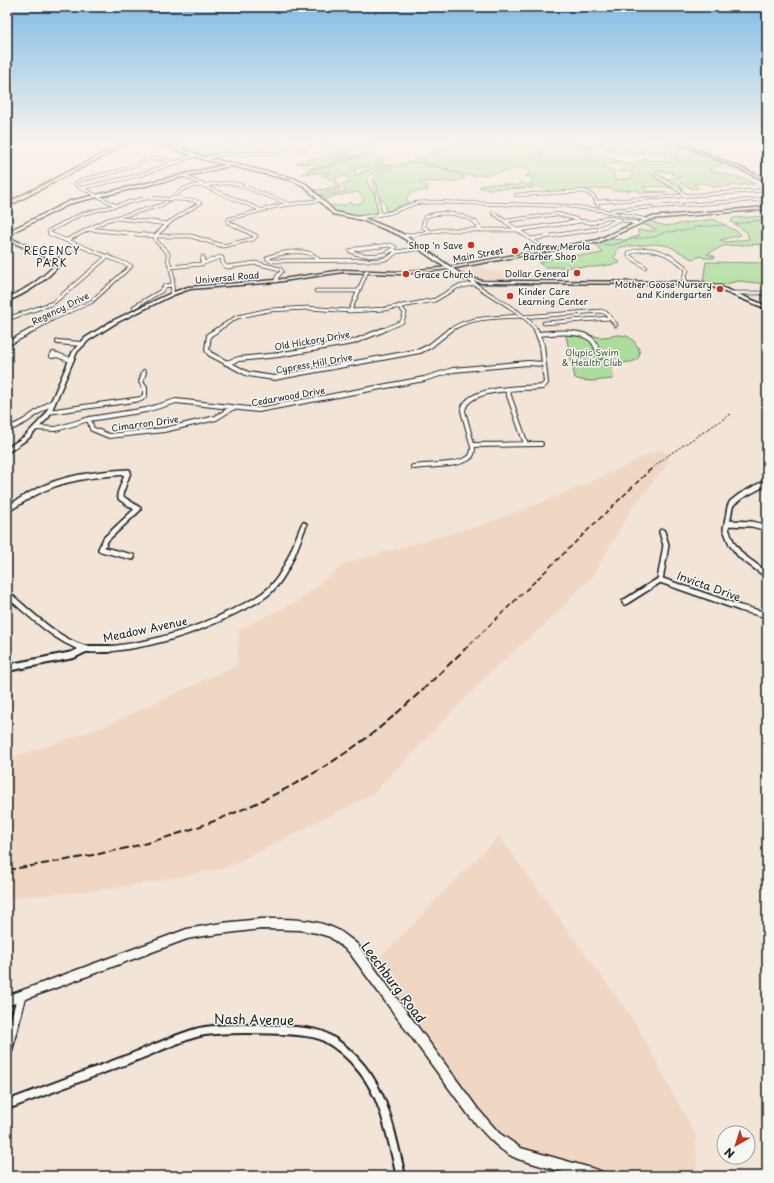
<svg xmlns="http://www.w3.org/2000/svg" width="774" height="1183" font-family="'Playpen Sans',sans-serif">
  <rect width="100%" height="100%" fill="#f2e4d7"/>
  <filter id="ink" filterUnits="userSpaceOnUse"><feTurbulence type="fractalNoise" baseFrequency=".025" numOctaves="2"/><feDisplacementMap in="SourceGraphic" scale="8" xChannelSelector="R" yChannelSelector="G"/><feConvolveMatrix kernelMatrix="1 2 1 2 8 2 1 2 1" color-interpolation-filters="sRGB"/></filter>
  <g filter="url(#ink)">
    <!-- built -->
    <path fill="#efd7c4" d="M479,264l13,8h38l5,8 -63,-1 -19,-10z
      M660,449l10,6 -2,8 -38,48 -37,64 -45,47 -60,52 -115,120 -147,74 -108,20 -111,10v-139l94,-31 136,-63 2,-35 59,-29 48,-38 139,-39 56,-21 50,-21z
      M499,836l137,188 60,112 1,40h-90l-100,-31 -33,-32 -106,-143z"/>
    <!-- green -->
    <path fill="#addd9d" stroke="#647c5c" d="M160,140h106l-61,17 -45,-14 -2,-2z
      M311,140h63l1,9 -9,-1 -15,4 -14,-1 -17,-6z
      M464,140h72l10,2 1,1 -14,12 -6,8h3l5,-5 6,-2 1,-1 -4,-2 7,-4 3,-6 3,-1 42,7 -7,7h25v2l14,5 -2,1h-17l-5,2 14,5 -2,9 16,-1 4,-4 -1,-2 -9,-2 -5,1 10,-9 5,1 13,-6 3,3c10,-3 19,3 29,1l-1,-3 -12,-2v-3c-6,-2 -12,0 -18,-1 -1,-1 -4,-3 -8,-2l5,3 -15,-1 4,-5 -3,-3h-11l-6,2 15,3 -3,3 -21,-5 13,-8h7l10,3 11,-1 -1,2 -6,1c13,4 24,-1 37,0 19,2 39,13 56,19h-9l-13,6 36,9 10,5 -43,3c-6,-5 -12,-4 -19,-3l5,4 -5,1 -12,-6 -2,2 5,4h-5l-8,-5 2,-1 -8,-4 17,-2c-3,-2 -8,-2 -11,-3l2,-1 -2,-1 -15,-1 -1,4 17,13 -11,-2 -18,1 3,4 21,1 -27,1 -2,-3 -23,1 -6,-3 -57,5c-7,-6 -15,-6 -23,-9l5,-3v-2l-9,-3 7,-1 -10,-7 1,-2c-9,5 -44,11 -54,9 -18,-3 -35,-12 -54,-13l26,6 25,9 -8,4 -39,1 6,3 3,5c-10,2 -15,0 -22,8l3,4 -21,9 -3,-1 1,-4 -6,-9 -7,-17c1,-1 2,-3 4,-5 7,-6 28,-13 37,-13l-2,-1 1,-1 17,-5 27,-12 15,2 -10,-3z
      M555,140h55l-14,8 -44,-7z
      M333,152l15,2 -14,5 18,-4 6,1 -48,14 -3,1v-2l9,-2 1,-2 -21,-2 15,-4 21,1 -6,-4z
      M363,155l13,2 9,3 -8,5 -22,4 -1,5 3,1c6,-5 28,-11 36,-11 -8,4 -22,7 -27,16l14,26 1,4c-10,7 -32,7 -44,2 -2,-1 -5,-4 -7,-6 7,-2 14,3 20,-4l4,2 8,-1 2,-3 -6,-8 -25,4 -5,3 -8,-3 26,-5 -4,-7 8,-2v-4l-7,-2 -9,1 5,7 1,5 -22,6 -7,-6 7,1 19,-3 -6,-8 -10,-4 9,-1 1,-2 -30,2 32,-9z
      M520,182l13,6 -48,1 -6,-2c12,-7 27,0 40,-2z
      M767,216v30l-5,-2 -39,2 -16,8 7,2 1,2h-12l-1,-2 -10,3 -23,-13 -13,-2 -37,3 -5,11 6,5 -24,4h-52l-5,-4 18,-6v-2h33l13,-2 -8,-9 17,-5 12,1 15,-4 -1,-6 17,1 1,-2 -14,-5 6,-3 18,5 47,-7 27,14 1,2 -21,5 7,2 22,-3 -2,-7 -16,-10 2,-4z
      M706,262l61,1v21l-29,-3 -16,4 -19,-4z
      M565,331c6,0 12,0 18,2 5,1 10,3 15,4 10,1 18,-4 28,-1 8,2 19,17 10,24 -7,4 -17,2 -24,2l1,17 -21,2 -11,-1 -6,-2z"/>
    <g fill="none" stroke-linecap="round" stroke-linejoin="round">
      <!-- stream -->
      <path stroke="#5a8495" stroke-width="1" d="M735,224l32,-5
        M595,244l17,1 21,-6 21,-2 11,-5 28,-2 1,-3 32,-2"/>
      <defs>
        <path id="minor-far5" d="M272,144l33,5
          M207,158l16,-4 52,-1 19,-6
          M656,175l31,21
          M185,176l28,14 48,20
          M375,184l5,31
          M82,188l58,-13 56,-20
          M516,195l69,-4 9,6 4,8
          M596,202l171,-12
          M115,205l-39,-20v-2l5,-3 38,-9 30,-12 8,-1 19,5
          M612,210l155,-11
          M493,213l15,10
          M114,218l46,5
          M356,218l33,-5 27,-10 19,-1 132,4 33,4 44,9
          M505,221l53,-7 21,6
          M64,223l18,-9 64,-16 47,2 7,3 -32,20
          M101,223l6,-3 55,-15 21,-16 11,-3 34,-3 9,1 52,20
          M229,223l-1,-1 1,-3 49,-13 43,-6
          M424,223l1,-6c16,-7 37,-4 51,6
          M567,223l16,-2 10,2 13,-6 30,6
          M611,223l8,-3"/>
        <path id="minor-far4" d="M151,222l16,2
          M424,222l-1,4 7,6
          M475,222l6,8
          M506,222l41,28
          M589,222h6
          M632,222l4,1
          M88,229l67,7h36l32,10 30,-7 3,-3 -28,-14
          M155,236l1,5 12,12v6l5,18 -1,17
          M155,236l15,-14
          M404,236l38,-6h76l57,-8
          M531,239l66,-10 17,-7
          M67,240l36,-18
          M390,245l5,2c-7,11 -34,10 -45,4l5,-2z
          M393,250l3,1
          M51,257l30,-11
          M319,260c-3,-3 -6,-6 -11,-7 -11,-3 -30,0 -41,5l4,3 110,-1 8,-2 7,-6 26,-4
          M202,264l1,-7
          M170,267l31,-3 19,-7 2,1 1,6 4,3 29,-4 24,6 2,2 -5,6 -1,4
          M645,267l-16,-11v-3c21,-9 39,0 56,14l2,3 -3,8 3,5
          M470,280c20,18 51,28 67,51
          M316,291h43
          M731,293h36
          M134,307l27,-16 4,-5 7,-1
          M350,311l17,-40
          M522,317l79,-6 5,2 10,12
          M7,319l46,-16 55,-47
          M544,323l66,-5
          M31,331l23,-13 37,-16 40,-36 -81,-32 -1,-3 17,-9
          M215,331l22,-14 32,-7 39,-2 42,3 35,-2 50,-9 22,-13 16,-3
          M381,331l21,-9 3,-9 -6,-7
          M449,331c20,-15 48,-13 71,-15"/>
        <path id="minor-far3" d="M217,330l-8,5 -2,15 3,4 38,20 26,4 146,-27 10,-5 20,-16
          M539,334c14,-1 42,-5 53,6 4,4 6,12 8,17
          M58,342l23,2
          M7,344l26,-14
          M53,354l4,1 -5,1z
          M57,355l14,5
          M226,363l13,-4 39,-4 75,-13 30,-12
          M507,390l19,54
          M48,412l93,-13 4,-4v-7l-4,-6 3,-10
          M89,419l3,10 17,7 55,-6 52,-12 16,-10
          M36,428l20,1 33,-10 57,-9 30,-9 82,9 166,-31 29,-9 75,-7 16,1
          M7,430l18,-9 27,-19
          M473,445l68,-1
          M413,467c14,-2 44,-1 56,-9 4,-3 4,-7 4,-11l-10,-36c3,-25 60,-22 79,-24l4,-4 -4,-38 -6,-15"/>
        <path id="minor-far2" d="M767,482l-26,14 -9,7 -2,4 -4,22 6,15 9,12 26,19
          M7,509c9,-5 18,-11 27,-16 29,-16 62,-19 94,-21l-8,22 1,4 17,11 -32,30 -5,10 31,8
          M728,523l24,1 15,4
          M660,580l6,-35 -4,-13
          M7,594c23,19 55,53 86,56
          M625,602l35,-22 80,28 27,7
          M96,650c49,-3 97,-17 141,-40 12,-6 26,-12 35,-22 16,-17 23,-42 32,-63"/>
        <path id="minor-far1" d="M85,649h24
          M7,668l66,-13 12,-6"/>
        <path id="minor" d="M7,1052l14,-55
          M7,1105c42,-16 85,-32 127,-48 21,-8 41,-18 62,-24 21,-6 108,-5 127,3 15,8 29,20 39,33 24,29 30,71 39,107"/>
        <path id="tertiary" d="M157,140h2l-7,3 -1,-1z
          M672,140h2l93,39v2z
          M233,163l1,2 -162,38 -57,28 -4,5 3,4 45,19 3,3c-14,17 -35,32 -55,39v-3c19,-8 37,-21 51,-36l-46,-20 -5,-6 6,-7 57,-28z
          M767,207v2l-116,10 -52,23 -150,27 -49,5 -57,-2 -67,10 -86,7 -17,6 -57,28 -27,17 -12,12 -28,65 -20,21 -22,15v-5l18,-12 20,-21 28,-64 12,-13 27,-17 59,-28 17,-6 88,-7 67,-10 57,2 49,-5 148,-27 53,-23z
          M261,919c25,0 52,-1 75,10 8,4 14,10 21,15l121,165 21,24 22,15 77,22 4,2 2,4h-28l-58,-17c-20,-8 -34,-26 -48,-42l-121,-165 -19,-15 -13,-4 -17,-3 -39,-1 -58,7 -16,3 -180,67v-10l180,-67 35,-6z"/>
        <path id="secondary" d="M133,140l32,3 39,14 89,21 13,6 29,28 29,6 37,15 63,43 18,5 216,1 18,3 51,21v3l-54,-22 -15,-3 -216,-1 -22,-5 -61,-43 -37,-15 -29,-6 -29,-28 -13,-6 -89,-21 -38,-14 -30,-4z"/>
        <path id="motorway" d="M130,140h4l-127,67v-4z"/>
      </defs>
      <!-- minor-far5 casing -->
      <use href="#minor-far5" stroke="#1c1c1c" stroke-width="4"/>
      <!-- minor-far4 casing -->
      <use href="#minor-far4" stroke="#1c1c1c" stroke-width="4.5"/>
      <!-- minor-far3 casing -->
      <use href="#minor-far3" stroke="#1c1c1c" stroke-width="6"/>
      <!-- minor-far2 casing -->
      <use href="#minor-far2" stroke="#1c1c1c" stroke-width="8"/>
      <!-- minor-far1 casing -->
      <use href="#minor-far1" stroke="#1c1c1c" stroke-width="10"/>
      <!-- minor casing -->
      <use href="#minor" stroke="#1c1c1c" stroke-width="12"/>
      <!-- tertiary casing -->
      <use href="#tertiary" stroke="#1c1c1c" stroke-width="3"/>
      <!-- secondary casing -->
      <use href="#secondary" stroke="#1c1c1c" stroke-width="3"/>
      <!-- motorway casing -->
      <use href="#motorway" stroke="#1c1c1c" stroke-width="3"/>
      <!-- minor-far5 -->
      <use href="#minor-far5" stroke="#f6f6f2" stroke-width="2.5"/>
      <!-- minor-far4 -->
      <use href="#minor-far4" stroke="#f6f6f2" stroke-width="3"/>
      <!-- minor-far3 -->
      <use href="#minor-far3" stroke="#f6f6f2" stroke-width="4"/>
      <!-- minor-far2 -->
      <use href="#minor-far2" stroke="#f6f6f2" stroke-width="5"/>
      <!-- minor-far1 -->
      <use href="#minor-far1" stroke="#f6f6f2" stroke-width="6"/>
      <!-- minor -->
      <use href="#minor" stroke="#f6f6f2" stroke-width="8"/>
      <!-- tertiary -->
      <use href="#tertiary" fill="#f6f6f2" fill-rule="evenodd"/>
      <!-- secondary -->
      <use href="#secondary" fill="#f6f6f2" fill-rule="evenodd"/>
      <!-- motorway -->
      <use href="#motorway" fill="#faddab" fill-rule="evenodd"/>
      <!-- rail-far2 -->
      <path stroke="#1c1c1c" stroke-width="1" stroke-dasharray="2.5 1.5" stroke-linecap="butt" d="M650,470l20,-16 61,-40"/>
      <!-- rail-far1 -->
      <path stroke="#1c1c1c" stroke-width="1.5" stroke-dasharray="5.5 3" stroke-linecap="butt" d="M464,650l187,-181"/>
      <!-- rail -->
      <path stroke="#1c1c1c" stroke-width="2" stroke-dasharray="8 3.5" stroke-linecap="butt" d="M7,870c47,-8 94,-15 140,-27 83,-23 163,-60 231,-114 31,-25 59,-53 87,-80"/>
    </g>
  </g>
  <!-- sky -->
  <linearGradient id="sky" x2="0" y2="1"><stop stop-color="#80bce7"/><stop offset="0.46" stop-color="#f9f3ed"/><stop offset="1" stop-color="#f9f3ed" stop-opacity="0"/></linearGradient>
  <rect width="774" height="305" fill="url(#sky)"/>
  <!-- markers -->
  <g fill="#c8321e" stroke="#f6f6f2" stroke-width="1.5">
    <circle cx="471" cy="245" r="4"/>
    <circle cx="515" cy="251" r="4"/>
    <circle cx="577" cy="273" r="4"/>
    <circle cx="406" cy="274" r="4"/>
    <circle cx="720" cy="289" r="4"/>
    <circle cx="510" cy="296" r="4"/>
  </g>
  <g text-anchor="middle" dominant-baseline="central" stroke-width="3" stroke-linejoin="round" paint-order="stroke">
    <!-- far-poi labels -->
    <g font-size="9" fill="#1c1c1c" stroke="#f6f6f2" text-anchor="end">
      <text x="463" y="245">Shop 'n Save</text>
      <text x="523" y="246" text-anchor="start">Andrew Merola<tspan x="523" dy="10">Barber Shop</tspan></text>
      <text x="569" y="273">Dollar General</text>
      <text x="414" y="274" text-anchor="start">Grace Church</text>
      <text x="712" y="284">Mother Goose Nursery<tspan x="712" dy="10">and Kindergarten</tspan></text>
      <text x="518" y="291" text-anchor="start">Kinder Care<tspan x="518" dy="10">Learning Center</tspan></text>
    </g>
    <!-- far-street labels -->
    <g font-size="9" fill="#1c1c1c" stroke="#f6f6f2">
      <text transform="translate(478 254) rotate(-10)">Main Street</text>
      <text transform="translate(227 277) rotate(-5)">Universal Road</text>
      <text transform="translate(60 308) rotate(-26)">Regency Drive</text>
      <text transform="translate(312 340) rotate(-10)">Old Hickory Drive</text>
      <text transform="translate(314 363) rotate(-10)">Cypress Hill Drive</text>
      <text transform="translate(288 396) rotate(-10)">Cedarwood Drive</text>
      <text transform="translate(145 423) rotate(-8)">Cimarron Drive</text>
    </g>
    <!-- far-park labels -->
    <g font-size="9" fill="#485643" stroke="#f6f6f2">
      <text x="592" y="352">Olypic Swim<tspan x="592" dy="10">&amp; Health Club</tspan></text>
    </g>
    <!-- far-neighbourhood labels -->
    <g font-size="10" letter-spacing="1" fill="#1c1c1c" stroke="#f6f6f2">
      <text x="52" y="250">REGENCY<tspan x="52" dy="12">PARK</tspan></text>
    </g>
    <!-- street labels -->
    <g font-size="11" fill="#1c1c1c" stroke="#f6f6f2">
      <text transform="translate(709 586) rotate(20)">Invicta Drive</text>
      <text transform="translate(145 629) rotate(-12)">Meadow Avenue</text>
    </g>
    <!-- near-street labels -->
    <g font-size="13" fill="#1c1c1c" stroke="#f6f6f2">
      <text transform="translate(394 982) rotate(53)">Leechburg Road</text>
      <text transform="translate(254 1019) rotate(1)">Nash Avenue</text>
    </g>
  </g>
  <!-- margin -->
  <rect width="774" height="1183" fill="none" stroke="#f6f6f2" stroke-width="24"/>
  <rect x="12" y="12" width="750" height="1159" fill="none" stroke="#1c1c1c" stroke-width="1.5" filter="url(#ink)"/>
  <!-- north arrow -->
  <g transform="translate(736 1145) rotate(219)"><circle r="19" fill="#f6f6f2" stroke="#9f9f9c"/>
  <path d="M0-3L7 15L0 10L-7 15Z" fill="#c8321e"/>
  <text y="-6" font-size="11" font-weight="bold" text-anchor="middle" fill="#1c1c1c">N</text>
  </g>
</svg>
